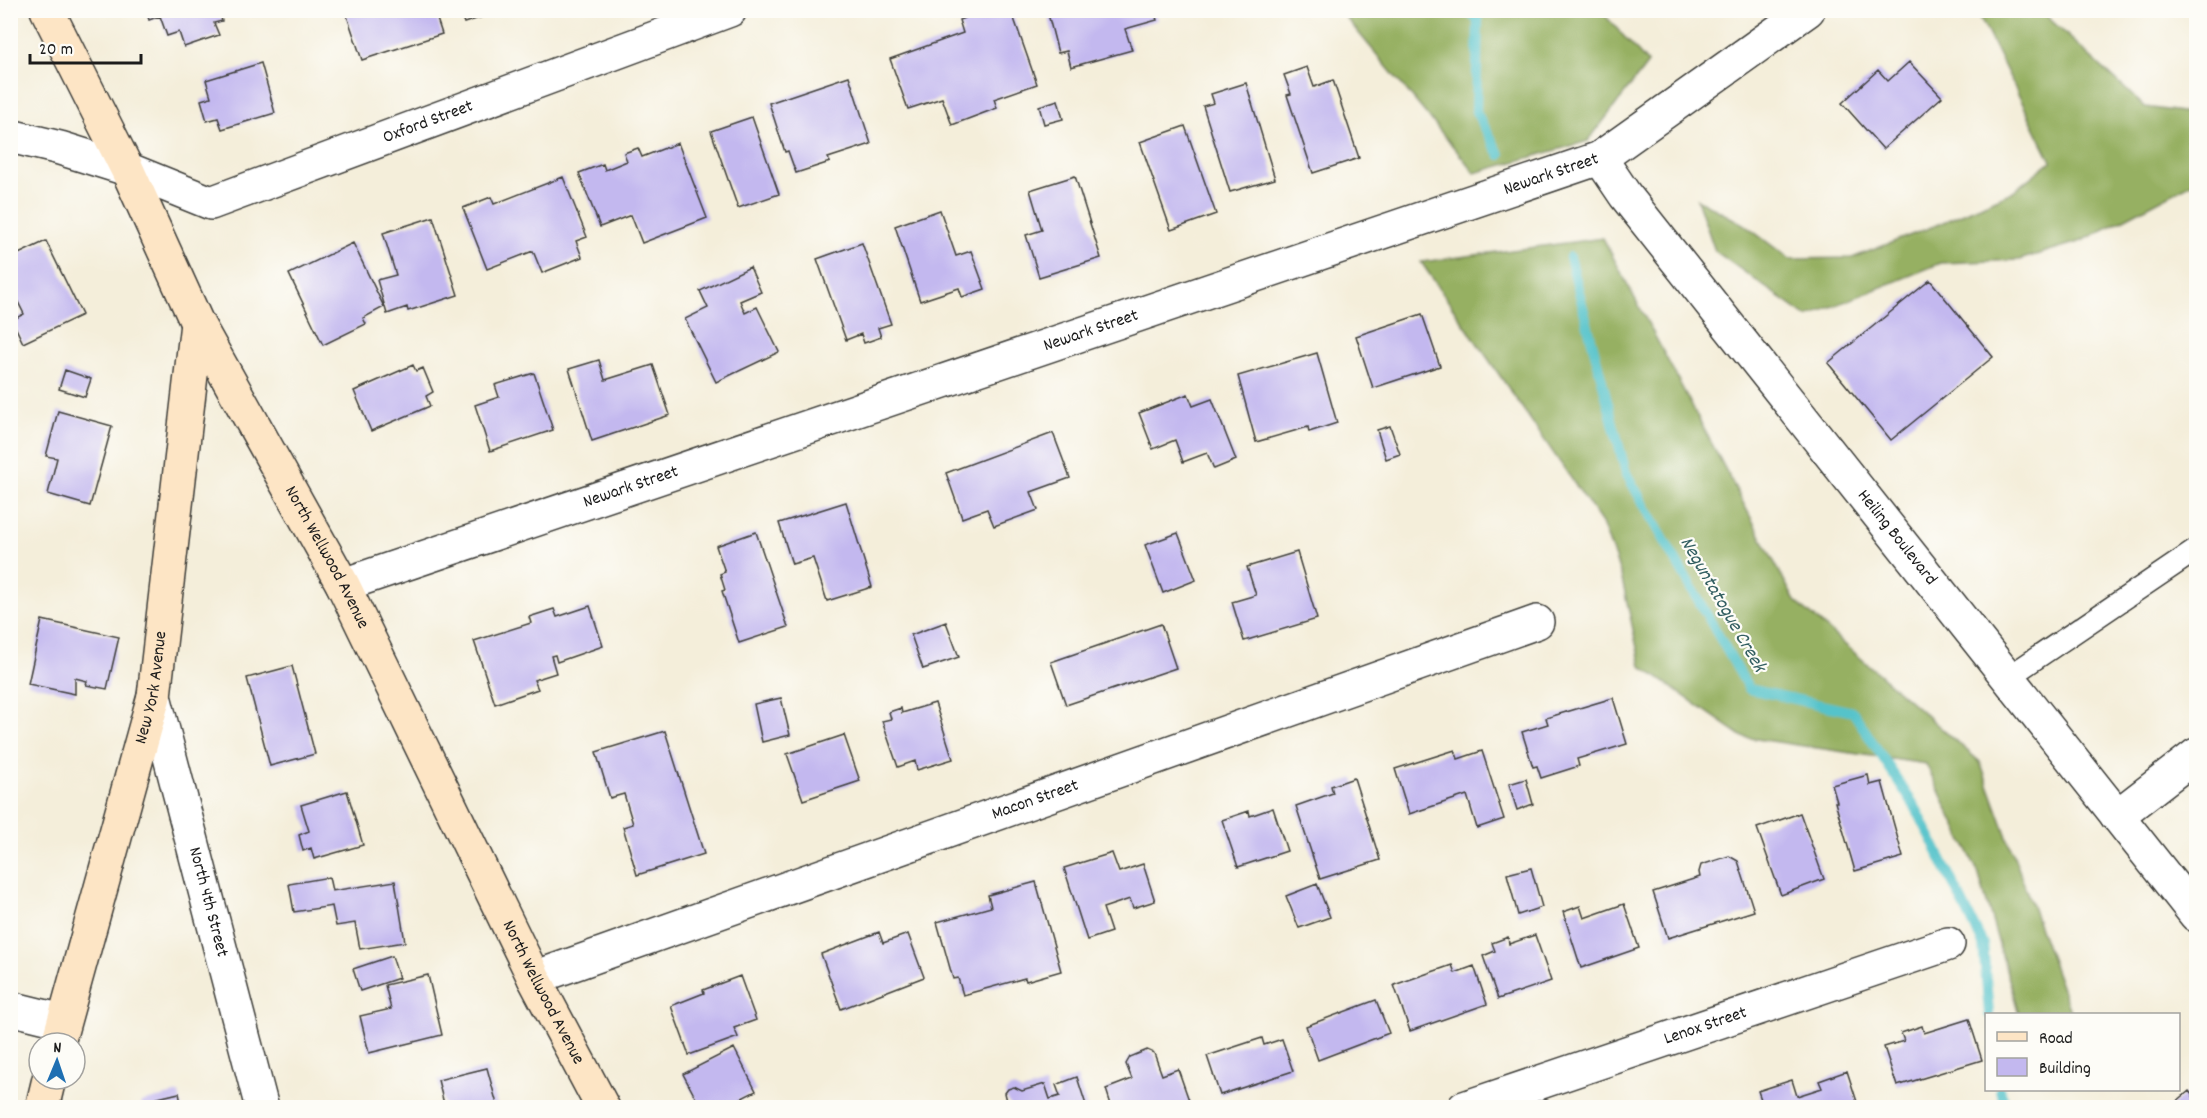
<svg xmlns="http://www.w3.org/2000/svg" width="2207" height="1118" font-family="Dekko,sans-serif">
  <rect width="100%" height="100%" fill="#fdfcf7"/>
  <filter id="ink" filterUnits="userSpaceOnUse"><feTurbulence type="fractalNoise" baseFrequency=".0167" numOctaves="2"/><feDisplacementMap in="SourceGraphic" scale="12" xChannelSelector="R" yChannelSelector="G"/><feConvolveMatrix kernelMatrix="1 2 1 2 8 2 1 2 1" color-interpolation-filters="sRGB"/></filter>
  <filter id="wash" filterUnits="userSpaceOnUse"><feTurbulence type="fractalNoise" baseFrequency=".008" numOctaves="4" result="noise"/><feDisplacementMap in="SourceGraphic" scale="24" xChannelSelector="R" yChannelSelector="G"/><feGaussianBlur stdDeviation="1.35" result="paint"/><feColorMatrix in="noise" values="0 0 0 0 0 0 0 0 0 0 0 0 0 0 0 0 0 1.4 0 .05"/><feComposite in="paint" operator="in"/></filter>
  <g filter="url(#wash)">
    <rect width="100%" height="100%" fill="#f4eeda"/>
    <!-- forest -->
    <path fill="#96b062" stroke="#59663f" stroke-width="1.5" d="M1294,11h307l47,52 -60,78 -113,32 -132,-159z
      M1977,11h64l104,96 51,7v67l-114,60 -63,19 -78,3 -134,54 -92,-66 -18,-52 46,25 47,35 62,-1 82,-32 78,-34 39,-31z
      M1603,238l192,363 185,161 91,252h-52l-41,-142 -52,-108 -183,-27 -102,-71 -20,-91 -19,-52 -181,-261z"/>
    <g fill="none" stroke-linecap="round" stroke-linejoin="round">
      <!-- stream -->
      <path stroke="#55c3ca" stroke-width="10" d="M1468,10l10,10 -2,92 24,43
        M1570,257l56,216 123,216 104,23 64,98 66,134 6,70
        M2000,1090l8,18"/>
    </g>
    <g id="blocks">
      <!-- building -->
      <path fill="#c3b8ef" d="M146,10h84v1l-10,3 2,7 -8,2 5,12 -35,12 -5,-15 -12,4 -7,-20 -11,4z
        M345,10h89l8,24 -80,26z
        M459,10h42v1l-37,12z
        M986,10h25l26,74 -43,15 3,9 -45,17 -10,-27 -34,11 -18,-50 73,-26 -4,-13z
        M1047,10h107l3,10 -32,9 7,21 -61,17 -4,-16 -9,2z
        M1909,62l33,35 -59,52 -41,-46 36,-33 10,11z
        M261,63l14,50 -53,16 -4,-11 -11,3 -6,-21 10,-3 -5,-17z
        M1307,67l7,20 19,-7 26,78 -46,15 -26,-78 4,-1 -7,-19z
        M849,76l22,68 -43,14 2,4 -34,11 -8,-22 -3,1 -16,-49z
        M1246,83l29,96 -45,13 -27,-86 11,-3 -3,-9z
        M1058,100l5,19 -19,5 -5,-18z
        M752,117l27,77 -41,14 -27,-77z
        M1185,126l31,88 -45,16 -31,-88z
        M678,143l29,75 -65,25 -11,-28 -31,12 -21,-54 24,-9 2,6 22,-9 -3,-8 14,-5 4,9z
        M1075,176l26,82 -62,19 -13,-42 16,-5 -12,-40z
        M563,177l24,60 -11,4 6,16 -40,16 -9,-22 -46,18 -24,-61 28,-11 3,7z
        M940,210l16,46 15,-5 14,38 -23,8 -3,-9 -39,13 -25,-75z
        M433,217l25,78 -50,16 -1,-4 -20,7 -10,-34 19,-5 -13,-42z
        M46,241l36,74 -59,28 -11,-23 12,-6 -14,-28v-28z
        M353,243l31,64 -21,11 3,6 -43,21 -34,-71z
        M862,243l29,81 -13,4 3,9 -17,6 -3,-9 -15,6 -29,-81z
        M750,267l11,25 -21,9 5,12 12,-6 22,45 -63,30 -31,-63 23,-11 -8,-17z
        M1930,280l63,77 -102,83 -63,-77z
        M1422,314l18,52 -67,22 -17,-52z
        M1317,353l20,70 -28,9 -1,-5 -52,15 -18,-66z
        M599,360l6,20 48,-15 17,50 -78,26 -23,-72z
        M413,365l3,6 7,-3 10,24 -7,4 4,10 -59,25 -17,-40z
        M65,370l26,9 -6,18 -26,-8z
        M534,373l19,57 -63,21 -15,-46 24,-8 -4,-12z
        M1188,394l5,12 19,-7 24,61 -22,9 -7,-16 -24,9 -8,-22 -22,9 -14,-36z
        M58,411l54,15 -22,80 -42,-12 9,-36 -11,-2z
        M1390,426l10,28 -14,5 -9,-29z
        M1053,433l17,45 -39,14 7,18 -44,16 -7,-17 -25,9 -16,-45z
        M846,502l26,85 -45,14 -14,-43 -21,6 -13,-41z
        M756,532l32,95 -49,16 -17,-52 3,-1 -5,-16 5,-2 -9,-26z
        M1178,533l18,47 -33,13 -18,-48z
        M1297,552l20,67 -73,22 -12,-39 24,-7 -9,-28z
        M590,606l13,40 -46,16 -2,-7 -4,1 5,17 -22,7 4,9 -43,15 -21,-63 57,-18 -2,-6 25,-8 3,8z
        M42,620l77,17 -12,52 -21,-4 1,-4 -12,-3v16l-47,-10z
        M946,622l13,35 -36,12 -12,-34z
        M1161,624l15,44 -110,37 -15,-43z
        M292,666l23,88 -45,12 -23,-88z
        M781,698l9,37 -28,7 -8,-38z
        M1613,698l14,46 -50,15 2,7 -38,12 -4,-12 -4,1 -11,-35 26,-8 -2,-6z
        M935,703l18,56 -36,11 -2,-9 -17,6 -16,-46 9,-2 -2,-7 12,-4 1,5z
        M665,731l39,123 -67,21 -14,-48 10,-3 -9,-30 -14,4 -14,-46z
        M844,735l16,46 -57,19 -16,-46z
        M1455,750l3,9 24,-8 22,68 -27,9 -10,-33 -58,19 -14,-45z
        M1868,775l2,10 12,-3 21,75 -48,14 -20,-69h2l-5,-17z
        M1354,778l26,82 -60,19 -24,-73 37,-13 -2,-7z
        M1526,779l7,25 -16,6 -8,-26z
        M347,791l16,54 -49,14 -3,-11 -8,3 -4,-16 10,-4 -8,-26z
        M1273,808l14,43 -49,16 -16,-47 27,-9 1,5z
        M1800,813l24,66 -43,16 -24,-67z
        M1112,853l7,19 24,-8 12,37 -22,7 -3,-9 -27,9 8,24 -24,8 -23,-72z
        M1729,856l9,5 16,50 -86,27 -15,-46 47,-15 -1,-5 2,-7z
        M1531,868l11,39 -24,8 -11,-41z
        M329,877l3,14 63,-10 10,61 -45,7 -5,-26 -19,3 -4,-20 -38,6 -5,-28z
        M1036,882l25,89 -35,10 -1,-3 -62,17 -5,-17 -5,1 -16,-57 54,-15 -3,-12z
        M1317,884l13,33 -31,11 -13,-32z
        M1624,904l15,44 -58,20 -18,-56 17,-6 4,12z
        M879,932l4,11 25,-9 16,43 -83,32 -20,-55z
        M1535,935l16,46 -53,18 -15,-43 12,-5 -3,-8 16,-6 1,7z
        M392,956l7,22 -39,13 -7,-22z
        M1452,965l3,8 19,-7 13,38 -77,27 -16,-46z
        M428,975l14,60 -73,18 -9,-37 31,-7 -6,-24z
        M740,976l16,44 -22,8 4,9 -49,18 -18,-49 33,-13 -1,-3z
        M1376,1000l13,33 -71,27 -12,-34z
        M1969,1019l13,41 -85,26 -13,-39 20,-6 -3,-8 21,-7 2,7z
        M1262,1038l2,7 18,-6 11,32 -73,24 -13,-39z
        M734,1048l22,43 -18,9 4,8h-41l-18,-34z
        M1147,1050l7,3 8,22 16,-6 13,37 -79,2 -6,-19 26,-10 -6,-15 4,-7z
        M487,1068l11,40h-53l-7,-28z
        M1847,1071l12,37h-95l-6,-17 34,-11 5,16 25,-8 -3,-7z
        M1077,1077l10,31h-74l-6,-7 -2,-8 3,-4 6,-2 8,4 23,-7 5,15 10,-3 -4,-11z
        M2189,1091l7,9v8h-27z
        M179,1093l3,15h-39l-2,-6z"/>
    </g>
  </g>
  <g filter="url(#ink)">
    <use href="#blocks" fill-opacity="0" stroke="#3c3c38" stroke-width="1.5"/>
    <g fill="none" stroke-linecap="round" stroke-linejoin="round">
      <defs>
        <path id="lane" d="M2007,678l189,-128"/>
        <g id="street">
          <path id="s1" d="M10,136l50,12 67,21 84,34 519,-193"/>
          <path id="s2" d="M1600,158l25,37 571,720"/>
          <path id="s3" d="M343,585l1257,-427 208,-148"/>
          <path id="s4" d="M154,696l108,412"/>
          <path d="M2117,816l79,-61"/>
          <path id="s5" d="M534,978l1003,-356"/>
          <path d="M10,1008l53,13"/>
          <path id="s6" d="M1464,1108l484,-164"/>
        </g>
        <g id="secondary">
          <path id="s7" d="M47,10l80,159 70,154 146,262 191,393 69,130"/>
          <path id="s8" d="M58,1043l96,-347 43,-373"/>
          <path d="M42,1108l7,-29"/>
        </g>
      </defs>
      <!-- lane casing -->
      <use href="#lane" stroke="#3c3c38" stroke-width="24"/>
      <!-- street casing -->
      <use href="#street" stroke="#3c3c38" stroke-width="36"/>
      <!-- secondary casing -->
      <use href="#secondary" stroke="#3c3c38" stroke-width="36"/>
      <!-- lane -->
      <use href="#lane" stroke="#fff" stroke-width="21"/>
      <!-- street -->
      <use href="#street" stroke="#fff" stroke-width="33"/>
      <!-- secondary -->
      <use href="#secondary" stroke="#fde5c5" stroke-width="33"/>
    </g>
  </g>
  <g text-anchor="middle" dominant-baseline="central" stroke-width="4.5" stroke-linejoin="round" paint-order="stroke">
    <!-- street labels -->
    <g font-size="18" fill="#1c1c1c" stroke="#fdfcf7">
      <text stroke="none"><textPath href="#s1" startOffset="444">Oxford Street</textPath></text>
      <text stroke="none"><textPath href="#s3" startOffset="1276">Newark Street</textPath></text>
      <text stroke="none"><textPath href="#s3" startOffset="790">Newark Street</textPath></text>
      <text stroke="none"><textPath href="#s3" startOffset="304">Newark Street</textPath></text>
      <text stroke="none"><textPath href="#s2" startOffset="482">Heiling Boulevard</textPath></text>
      <text stroke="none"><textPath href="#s7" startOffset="615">North Wellwood Avenue</textPath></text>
      <text stroke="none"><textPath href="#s8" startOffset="368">New York Avenue</textPath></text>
      <text stroke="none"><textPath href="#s5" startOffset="532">Macon Street</textPath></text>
      <text stroke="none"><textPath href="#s4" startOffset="213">North 4th Street</textPath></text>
      <text stroke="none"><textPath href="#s7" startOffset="1101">North Wellwood Avenue</textPath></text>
      <text stroke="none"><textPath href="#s6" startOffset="255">Lenox Street</textPath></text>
    </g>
    <!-- water labels -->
    <g font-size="20" font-style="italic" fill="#335f62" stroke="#fdfcf7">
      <text transform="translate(1722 605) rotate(60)">Neguntatogue Creek</text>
    </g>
  </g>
  <!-- margin -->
  <rect width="2207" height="1118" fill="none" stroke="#fdfcf7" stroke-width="36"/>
  <!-- legend -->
  <rect x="1985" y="1013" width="195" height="78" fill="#fdfcf7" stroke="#a3a29f" stroke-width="1.5"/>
  <rect x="1997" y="1032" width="30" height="9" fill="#fde5c5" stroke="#a3a29f" stroke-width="1.5"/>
  <text x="2039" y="1043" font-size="18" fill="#1c1c1c">Road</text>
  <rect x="1997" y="1058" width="30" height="18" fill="#c3b8ef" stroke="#a3a29f" stroke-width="1.5"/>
  <text x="2039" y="1073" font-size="18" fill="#1c1c1c">Building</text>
  <!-- north arrow -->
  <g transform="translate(57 1061) rotate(2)"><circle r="28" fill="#fdfcf7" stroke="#a3a29f" stroke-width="1.5"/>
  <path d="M0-4.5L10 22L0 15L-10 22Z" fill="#1f6fb2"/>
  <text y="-9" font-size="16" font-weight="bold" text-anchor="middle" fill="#1c1c1c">N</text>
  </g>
  <!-- scale -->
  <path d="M30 54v9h111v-9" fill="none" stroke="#1c1c1c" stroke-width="3"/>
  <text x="39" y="54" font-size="18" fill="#1c1c1c" stroke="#fdfcf7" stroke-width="4.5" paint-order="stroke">20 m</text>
</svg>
